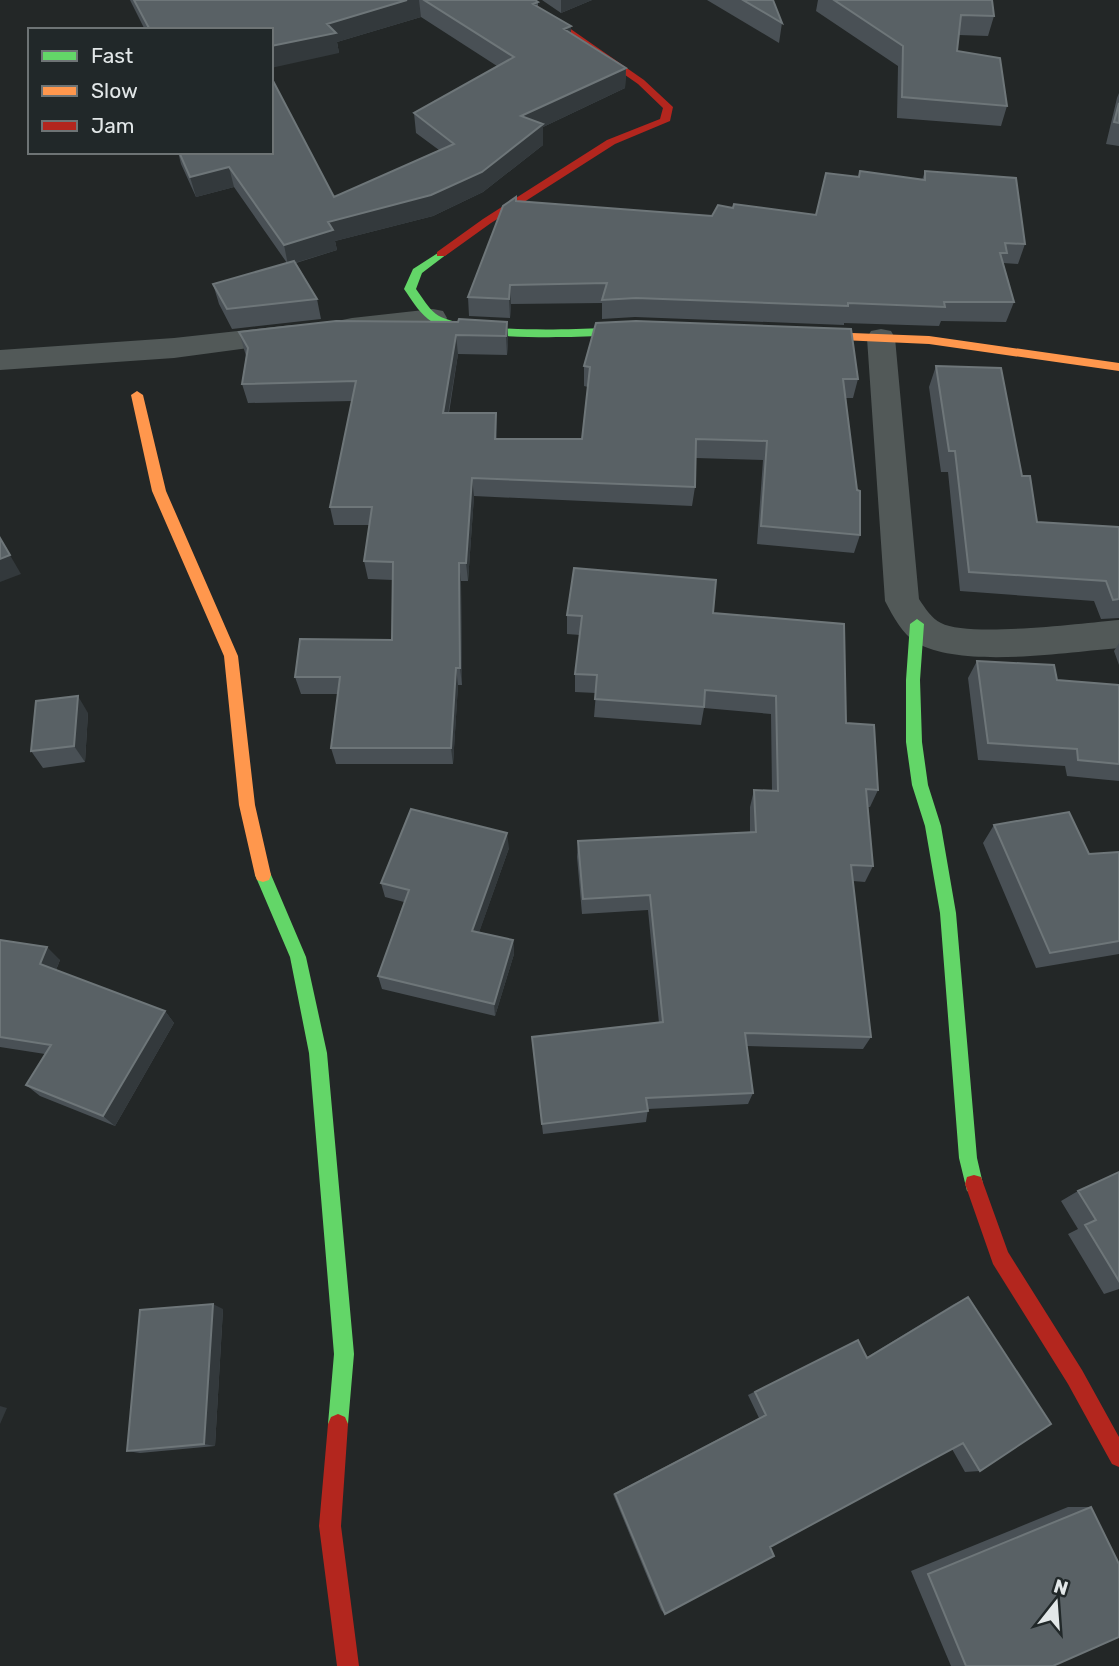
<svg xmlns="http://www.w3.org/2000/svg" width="1119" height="1666" font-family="Rubik,sans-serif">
  <rect width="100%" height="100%" fill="#232727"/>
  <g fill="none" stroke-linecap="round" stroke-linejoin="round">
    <!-- street -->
    <path fill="#525958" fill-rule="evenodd" d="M433,309l10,2 4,7 -4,7 -91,11 -10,-2 -4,-7 4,-7 10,-2z
      M292,325l10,2 4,7 -4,7 -128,17 -174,12v-20l174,-12z
      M881,329l10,2 4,7 24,261c6,9 12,19 22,24 28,15 142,0 178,-3v28c-52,4 -156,21 -202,-5 -15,-9 -24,-27 -32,-42l-18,-263 4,-7z"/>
    <!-- fast -->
    <path fill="#63d668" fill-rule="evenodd" d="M441,251l6,3 -25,19 -6,16c6,8 12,19 20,25 33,23 168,14 211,12l6,4 -6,4c-46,2 -185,11 -219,-15 -10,-8 -17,-20 -24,-30l9,-20z
      M917,619l7,5 -4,56 2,62 6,43 13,41 15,87 21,245 6,26 -2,7 -7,2 -7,-2 -8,-33 -19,-245 -15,-87 -13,-41 -6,-43v-62l4,-56z
      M263,868l6,2 37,87 21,96 27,301 -6,70 -3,7 -7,3 -7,-3 -3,-7 6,-70 -25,-301 -19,-96 -35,-82 2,-5z"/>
    <!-- slow -->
    <path fill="#ff974d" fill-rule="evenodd" d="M801,331l128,5 190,27v8l-190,-27 -132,-6v-6z
      M137,391l6,4 23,96 72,165 17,149 16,70 -2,5 -6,2 -6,-2 -2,-5 -16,-70 -15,-149 -72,-165 -21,-96z"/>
    <!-- jam -->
    <path fill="#b3261e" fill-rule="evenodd" d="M518,0h11l115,80 29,27 -3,14 -55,23 -124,79 -46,33h-8v-4l46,-33 124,-79 53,-21 3,-11 -25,-24z
      M974,1175l7,2 27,75 74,118 37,67v30l-7,-3 -44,-80 -75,-120 -28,-80 2,-7z
      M338,1414l7,3 3,7 -7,102 18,140h-22l-18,-140 9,-102 3,-7z"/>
  </g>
  <!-- wall -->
  <path fill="#495055" d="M130,0h405l3,2v5l33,27 55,34 -1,20 -82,39v18l-60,47 -50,24 -98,25 2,9 -41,13 21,36 4,20 -89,10 -13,-25 -6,-20 74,-21 -53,-76 -38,10 -15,-33 -3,-12h93l63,45 105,-47 -23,-17 -2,-20 83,-47 -76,-49 -84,25 2,11 -68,-23h-126z
    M542,0h50l-31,13z
    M707,0h66l9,23 -3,20z
    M818,0h174l2,16 -6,20 -29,-1 -2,16 50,55 -6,20 -104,-8 1,-52 -82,-55z
    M1119,93v53l-13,-2 11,-46z
    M925,171l100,73 -7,20 -15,-1 11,39 -8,20 -65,-1 -2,5 -95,-3v2l-209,-8 -33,2v-16l-91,1 -1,14 -41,-2 -1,-19 49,-96 195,15 21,-8 83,7 43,-38 63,3z
    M507,322l1,20 -1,13 -49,-1 -9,59h47l1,26h85l6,-52 -4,-1v-20l274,13 -5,19h-7l14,137 -6,18 -97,-9 6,-84 -67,-2 -1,29 -3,19 -218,-10 -6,85h-7l1,104h-4l-5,79h-117l-5,-16 7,-54h-37l-6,-17 97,-37 1,-60 -25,-1 -4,-18 5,-36h-35l-4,-18 22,-106 -104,2 -6,-19 4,-28 -7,-24z
    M936,366l86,110 15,46 82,5v91l-18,1 -7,-18 -134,-10 -12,-119h-7l-12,-85z
    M713,613l133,110 32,67 -8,17h-2l5,59 -8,16 -12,-1 18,156 -8,12 -116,-3 6,47 -5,11 -100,5 -2,13 -103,12 -11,-97 127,-14 -11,-113 -66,4 -5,-57 1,-16 172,-9v-25l4,-17 18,1 -1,-77 -67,-6 -3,17 -107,-8 2,-24 -21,-1v-18l5,-39 -13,-1v-19z
    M1119,643v22l-5,-14z
    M977,661l80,19 62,5v96l-52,-5 -2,-10 -87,-6 -10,-82z
    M88,713l-3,49 -42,6 -12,-17z
    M994,825l95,29 30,-2v102l-83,14 -53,-125z
    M509,848l-30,84 34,8 1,14 -19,62 -113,-27 -4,-13 26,-74 -19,-5 -4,-14z
    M0,940l60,20 -4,10 109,41 9,12 -59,103 -75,-30 -14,-11 19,-31 -45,-7z
    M1119,1172v117l-15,5 -36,-60 10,-5 -17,-28 17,-10z
    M968,1297l12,174 -15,1 -13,-23 -182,98 -105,67 -4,-4 -48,-116 146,-76 -11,-23 110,-55 9,17 87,-53z
    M223,1309l-8,137 -75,7 -13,-2z
    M1068,1507h23l-38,159h-102l-40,-95z"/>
  <!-- shaded-wall -->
  <path fill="#33393c" d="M407,0h12l2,17 -84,25 2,11 -68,15v-22l56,-22z
    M561,0h31l-31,13z
    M571,26v20l-7,-17z
    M626,68l-1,20 -82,39v18l-60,47 -50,24 -98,25 2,9 -49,15 -4,-20 44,-23 193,-106z
    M229,167l5,20 -38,10 -6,-20z
    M510,285l1,19 -1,14 -1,-19z
    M507,322l1,20 -1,13 -1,-19z
    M456,335l2,19 -13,78 -2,-19z
    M496,413l1,19 -1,26 -1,-19z
    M472,478l2,18 -6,85 -2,-18z
    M0,538l21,36 -21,8z
    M459,563l2,18 1,104 -2,-17z
    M456,668l2,17 -5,79 -2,-16z
    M78,696l10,17 -3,49 -11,-16z
    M507,833l2,15 -34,96 -3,-13z
    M513,940l1,14 -19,62 -1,-12z
    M47,947l13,13 -7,17 -13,-13z
    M165,1011l9,12 -59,103 -12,-10z
    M213,1304l10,5 -8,137 -11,-2z
    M0,1406l7,2 -7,16z"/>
  <!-- building -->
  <path fill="#596165" stroke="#6e7679" stroke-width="2" d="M134,0h273l-80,24 9,9 -65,13v-16h-121z
    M424,0h111l3,2 -5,2 38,22 -7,3 62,39 -105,48 22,8 -61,48 -51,23 -103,27 5,8 -49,15 -55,-78 -39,10 -11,-25h92v-75l63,120 120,-53 -40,-31 100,-56z
    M743,0h30l9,23z
    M834,0h158l2,16 -33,-1 -4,36 43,7 7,48 -105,-9 1,-51z
    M1119,103v20l-5,-1z
    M860,171l65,9v-9l91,7 9,66 -20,-1 2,10h-7l14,49h-70l1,5 -97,-4v3l-212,-8 -34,2 5,-17 -97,2 -1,14 -41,-2 35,-91 13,-9v4l196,15 6,-11 15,3 1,-4 82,11 10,-42 33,4z
    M294,261l23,38 -90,10 -14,-25z
    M459,319l48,3 -1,14 -50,-1 -13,78h53l-1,26h87l8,-72 -6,-1 12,-43 40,-2 215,8 7,50h-15l14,111 3,1v44l-99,-9 6,-85 -71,-2 -1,48 -223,-9 -6,85h-7l1,105h-4l-5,80h-120l9,-71h-45l5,-38 92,1 1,-78 -29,-1 8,-54h-42l26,-126 -114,3 6,-36 -9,-16 97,-11 122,1z
    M936,366l65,2 21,108h8l7,46 82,5v72l-6,1 -7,-19 -137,-9 -14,-121h-6z
    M0,538l10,17 -10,4z
    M574,568l142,12 -3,33 131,11 2,99 28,2 4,65 -12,-1 7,77 -22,-1 20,172 -126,-4 8,60 -107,5 2,13 -106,13 -10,-87 131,-15 -13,-127 -67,4 -5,-58 178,-9 -2,-42 24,1 -2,-95 -71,-6 -1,17 -109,-8 2,-24 -22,-1 7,-58 -15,-1z
    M977,661l77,4 3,15 62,5v79l-41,-4 -1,-11 -89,-6z
    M78,696l-4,50 -43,5 5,-50z
    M411,809l96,24 -35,98 41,9 -19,64 -116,-28 31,-86 -28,-7z
    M1069,812l20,42 30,-2v89l-69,12 -56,-128z
    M0,940l47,7 -7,17 125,47 -62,105 -77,-31 25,-40 -51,-8z
    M1119,1172v109l-34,-56 11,-5 -18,-29z
    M968,1297l83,127 -71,47 -17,-28 -193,104 4,9 -109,58 -50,-120 151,-79 -11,-23 103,-52 9,18z
    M213,1304l-9,140 -77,7 13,-141z
    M1091,1507l28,57v73l-66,29h-87l-38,-92z"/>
  <!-- legend -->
  <rect x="28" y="28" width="245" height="126" fill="#212829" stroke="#6e7475" stroke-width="2"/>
  <rect x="42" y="51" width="35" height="10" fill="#63d668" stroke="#6e7475" stroke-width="2"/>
  <text x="91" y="63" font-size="21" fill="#e2e7e8">Fast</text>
  <rect x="42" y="86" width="35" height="10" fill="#ff974d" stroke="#6e7475" stroke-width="2"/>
  <text x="91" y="98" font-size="21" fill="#e2e7e8">Slow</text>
  <rect x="42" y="121" width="35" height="10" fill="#b3261e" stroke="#6e7475" stroke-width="2"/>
  <text x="91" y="133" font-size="21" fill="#e2e7e8">Jam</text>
  <!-- north arrow -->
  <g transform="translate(1056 1603) rotate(17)" stroke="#212829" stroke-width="5" paint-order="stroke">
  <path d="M0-5L12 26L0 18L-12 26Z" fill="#e2e7e8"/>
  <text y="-10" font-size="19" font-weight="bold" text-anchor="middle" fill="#e2e7e8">N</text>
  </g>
</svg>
